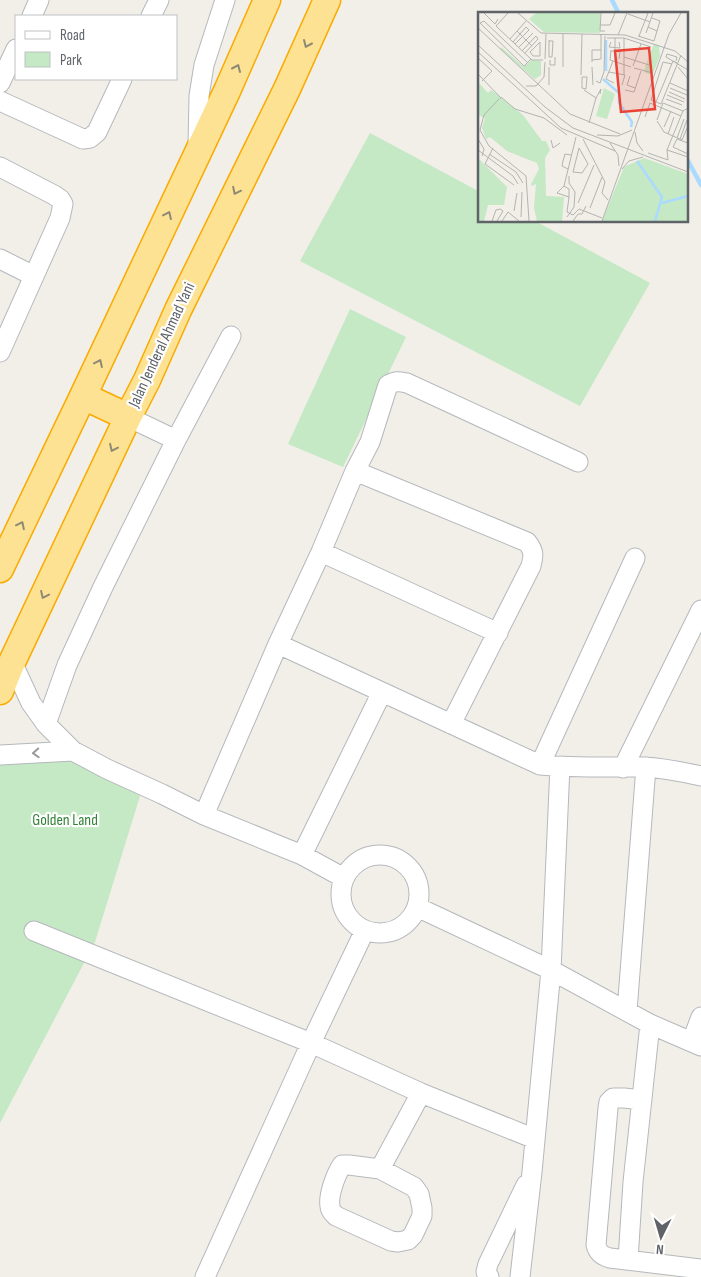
<svg xmlns="http://www.w3.org/2000/svg" width="701" height="1277" font-family="'Sofia Sans Condensed',sans-serif">
  <rect width="100%" height="100%" fill="#f1efe8"/>
  <!-- green -->
  <path fill="#c5e8c5" d="M370,133l110,59v29h55l115,62 -70,123 -280,-145z
    M350,309l56,28 -63,130 -55,-23z
    M71,748l73,35 -49,159 -95,181v-370z"/>
  <g fill="none" stroke-linecap="round" stroke-linejoin="round">
    <!-- stream -->
    <path stroke="#aadaff" stroke-width="4.5" d="M612,0l7,14
      M687,159l14,26"/>
    <defs>
      <path id="minor" d="M32,16l7,-16
        M151,16l8,-16
        M0,83l16,-34
        M0,101l83,38 7,-1 7,-6 25,-53
        M198,145l1,-49 5,-31 21,-65
        M0,167l54,28 6,4 3,5 -3,14 -60,134
        M0,259l34,17
        M128,417l48,23 55,-104
        M355,471l172,71c7,9 7,13 4,24l-80,158
        M321,552l177,81
        M635,558l-95,207c35,3 69,2 104,2 19,1 39,5 57,9
        M278,644l262,121
        M12,662l19,41 15,21 27,27 34,18 55,25 42,21 98,40 42,23
        M46,724l21,-59 36,-78 73,-147
        M0,755l73,-4
        M623,768l78,-158
        M204,815l74,-171 43,-92 34,-81 15,-29 18,-57c7,-4 11,-4 19,-2l171,79
        M302,855l80,-163
        M341 894a39 39 0 1 1 78 0a39 39 0 1 1-78 0Z
        M417,907l134,63 99,54 51,22
        M34,931l277,112 110,50 114,46
        M627,1011l19,-244
        M692,1041l9,-24
        M642,1100l-18,-2h-11l-4,4 -1,6 -12,137c2,8 6,11 14,13l91,11
        M342,1165h7l31,4 34,18 5,7 3,14v8l-9,19 -5,5 -10,2 -7,-1 -55,-25c-3,-3 -6,-5 -6,-10 -2,-11 6,-32 12,-41z
        M380,1169l41,-76
        M628,1260l5,-78 17,-158
        M205,1277l106,-234 54,-113
        M489,1277l-3,-5 2,-8 38,-79
        M520,1277l12,-105 19,-202 9,-204"/>
      <path id="highway" d="M83,396l45,21
        M0,569l83,-173 144,-305 40,-91
        M0,691l12,-29 116,-245 19,-37 31,-70 109,-221 40,-89"/>
    </defs>
    <!-- minor casing -->
    <use href="#minor" stroke="#b5b8bc" stroke-width="21"/>
    <!-- highway casing -->
    <use href="#highway" stroke="#f9ab00" stroke-width="29"/>
    <!-- minor -->
    <use href="#minor" stroke="#fff" stroke-width="19"/>
    <!-- highway -->
    <use href="#highway" stroke="#fde293" stroke-width="26"/>
  </g>
  <!-- one-way arrows -->
  <defs><path id="oneway-chevron" d="M-2-3.5L2.5 0L-2 3.5" fill="none" stroke-width="1.6" stroke-linecap="round" stroke-linejoin="round" transform="scale(1.25)"/></defs>
  <g stroke="#8e8975">
    <use href="#oneway-chevron" transform="translate(307 44) rotate(114)"/>
    <use href="#oneway-chevron" transform="translate(237 68) rotate(-66)"/>
    <use href="#oneway-chevron" transform="translate(236 191) rotate(116)"/>
    <use href="#oneway-chevron" transform="translate(168 215) rotate(-65)"/>
    <use href="#oneway-chevron" transform="translate(99 363) rotate(-65)"/>
    <use href="#oneway-chevron" transform="translate(113 448) rotate(115)"/>
    <use href="#oneway-chevron" transform="translate(21 525) rotate(-64)"/>
    <use href="#oneway-chevron" transform="translate(44 595) rotate(115)"/>
  </g>
  <use stroke="#979a9d" href="#oneway-chevron" transform="translate(36 753) rotate(177)"/>
  <g text-anchor="middle" dominant-baseline="central" stroke-width="4.5" stroke-linejoin="round" paint-order="stroke">
    <!-- street labels -->
    <g font-size="16" fill="#5f6368" stroke="#fff">
      <text transform="translate(162 345) rotate(-65)">Jalan Jenderal Ahmad Yani</text>
    </g>
    <!-- park labels -->
    <g font-size="16" fill="#348238" stroke="#fff">
      <text x="65" y="820">Golden Land</text>
    </g>
  </g>
  <!-- overview -->
  <g transform="translate(478 12)">
    <rect width="210" height="210" fill="#f1efe8"/>
    <path d="M58,1h64v20l-56,-1 -15,-13zM176,32l5,2 1,10 -7,17 -5,1 -4,-2 2,-8zM23,35l23,20 7,-7 10,1v14l-6,4 4,4 -39,-34zM0,70l10,11 3,-3 32,25 19,26h4l4,9 -5,8 1,38 18,1 -2,24h-25l-3,-13 2,-24 -4,2 -1,-2 8,-15 -2,-6 -30,-12 -17,-14 -4,2 -4,-11 3,-10 -7,-3zM126,76l11,6 -8,25 -11,-3zM0,146l29,29 -3,18h-16l-4,16h-6zM166,146l44,16v47h-86l22,-54z" fill="#c5e8c5"/>
    <path fill="none" stroke="#aadaff" stroke-width="2.5" d="M128,59v-31M125,67l16,14v10l13,19 -1,5M159,149l25,36 -7,24M184,191l26,-7"/>
    <path fill="none" stroke="#b3b3b1" stroke-width="1" d="M6,1l11,11 3,-5M30,1l-12,13 36,34h11M40,1l23,20 84,2 50,16 13,11M123,1l-1,18h5M150,2l22,8M174,6l8,3 -3,10M122,13h10l5,-12M0,16l92,86 50,20M39,19l15,15M168,21l7,-20M140,23l9,-22M160,24l16,5 3,-10 -9,-4M161,24l9,-23M129,26h17l27,9M137,26v23M146,26v37M32,27l16,-18M71,28v17h3l1,-16h-4M35,30l13,-15M62,30v14h-7l-3,-4zM133,30l-2,5 11,1 -1,-6M37,32l14,-14 -3,-3M0,33l67,62 28,21 115,44M41,35l14,-14M44,39l14,-15M132,39h10l-1,8M133,39l-1,9 21,7M0,40l83,76 54,23M47,41l13,-14 -2,-3M146,45l25,8M0,46l14,13 -10,10M67,47l1,-25M72,48v5h5v-8M114,48l9,-1v-25M135,49l-7,18 8,4M198,49l1,-4 -10,-3 -1,3 22,13M114,50v-12h9M50,51l-44,-42 -4,2 44,43h1l1,-2 5,-5M194,52l-9,-2 -12,38 10,4 20,-49M155,54l8,-22M85,55v-33M114,55l1,18M200,55l10,12M156,56l19,5M131,60l16,3 -3,10M0,62l22,23M103,63l1,-41M152,64l-3,9 8,3M104,65h5l-1,12 -4,-1zM118,69l4,2 4,-11 1,-36M192,71l18,8M71,73v-18M48,74h10l8,-9 1,-15M192,76l17,7M106,78l12,8 -7,25M147,78l9,2 7,-21M191,80l16,7M189,83l17,7M118,86l5,-9 -1,5M21,87l-15,16 -4,15 9,16 37,30 3,45M22,87l1,-2 14,12 29,9 23,17M188,87l16,6M178,90l17,-41 4,2M167,105l5,-14 31,13M179,108l6,-17 20,8M179,109l7,11 18,8 6,-14M186,115l7,-16M157,120l2,11 6,8M190,122l6,-17M119,123l21,1 14,-6M199,126l7,-19M0,127l6,10 -2,7M105,127l22,43 -3,11 6,7M202,127l7,-19M73,128l2,8 7,-5M132,131l8,12 1,11M210,131l-11,-4 -4,8 15,7M15,136l-8,16 29,21M101,136l9,16 -6,9 -9,-1zM0,138l35,26 5,8M189,138l21,7M170,141l20,7M11,142l27,18 7,11M190,148l-1,-10 16,-39 5,-3M90,157l-6,-3 1,-5 2,-7 6,1M144,157l7,-8 14,-4M86,174l5,3v8l-12,-4 7,-7 12,-49M91,185l-2,15 2,1M100,191l16,-38M112,196l12,-31M36,199l3,-18M91,201l4,2 6,-6 23,9M43,205l1,-25M89,205l7,-10 1,-15 -6,-9v-7M14,209l4,-11 4,-1M19,209l6,-10 -3,-2M24,209l6,-9 11,9M95,209l5,-7h4l4,-8M124,209l67,-187 12,-21"/>
    <path fill="#ea4335" fill-opacity="0.15" stroke="#ea4335" stroke-width="2.5" d="M171,36l6,61 -34,3 -6,-61z"/>
    <rect width="210" height="210" fill="none" stroke="#5f6368" stroke-width="2.5"/>
  </g>
  <!-- legend -->
  <rect x="15" y="15" width="162" height="65" fill="#ffffff" stroke="#bfc1c3"/>
  <rect x="25" y="31" width="25" height="8" fill="#ffffff" stroke="#bfc1c3"/>
  <text x="60" y="40" font-size="15" fill="#5f6368">Road</text>
  <rect x="25" y="52" width="25" height="15" fill="#c5e8c5" stroke="#bfc1c3"/>
  <text x="60" y="65" font-size="15" fill="#5f6368">Park</text>
  <!-- north arrow -->
  <g transform="translate(661 1237) rotate(185)" stroke="#ffffff" stroke-width="4" paint-order="stroke">
  <path d="M0-4L9 19L0 12L-9 19Z" fill="#5f6368"/>
  <text y="-8" font-size="14" font-weight="bold" text-anchor="middle" fill="#5f6368">N</text>
  </g>
</svg>
